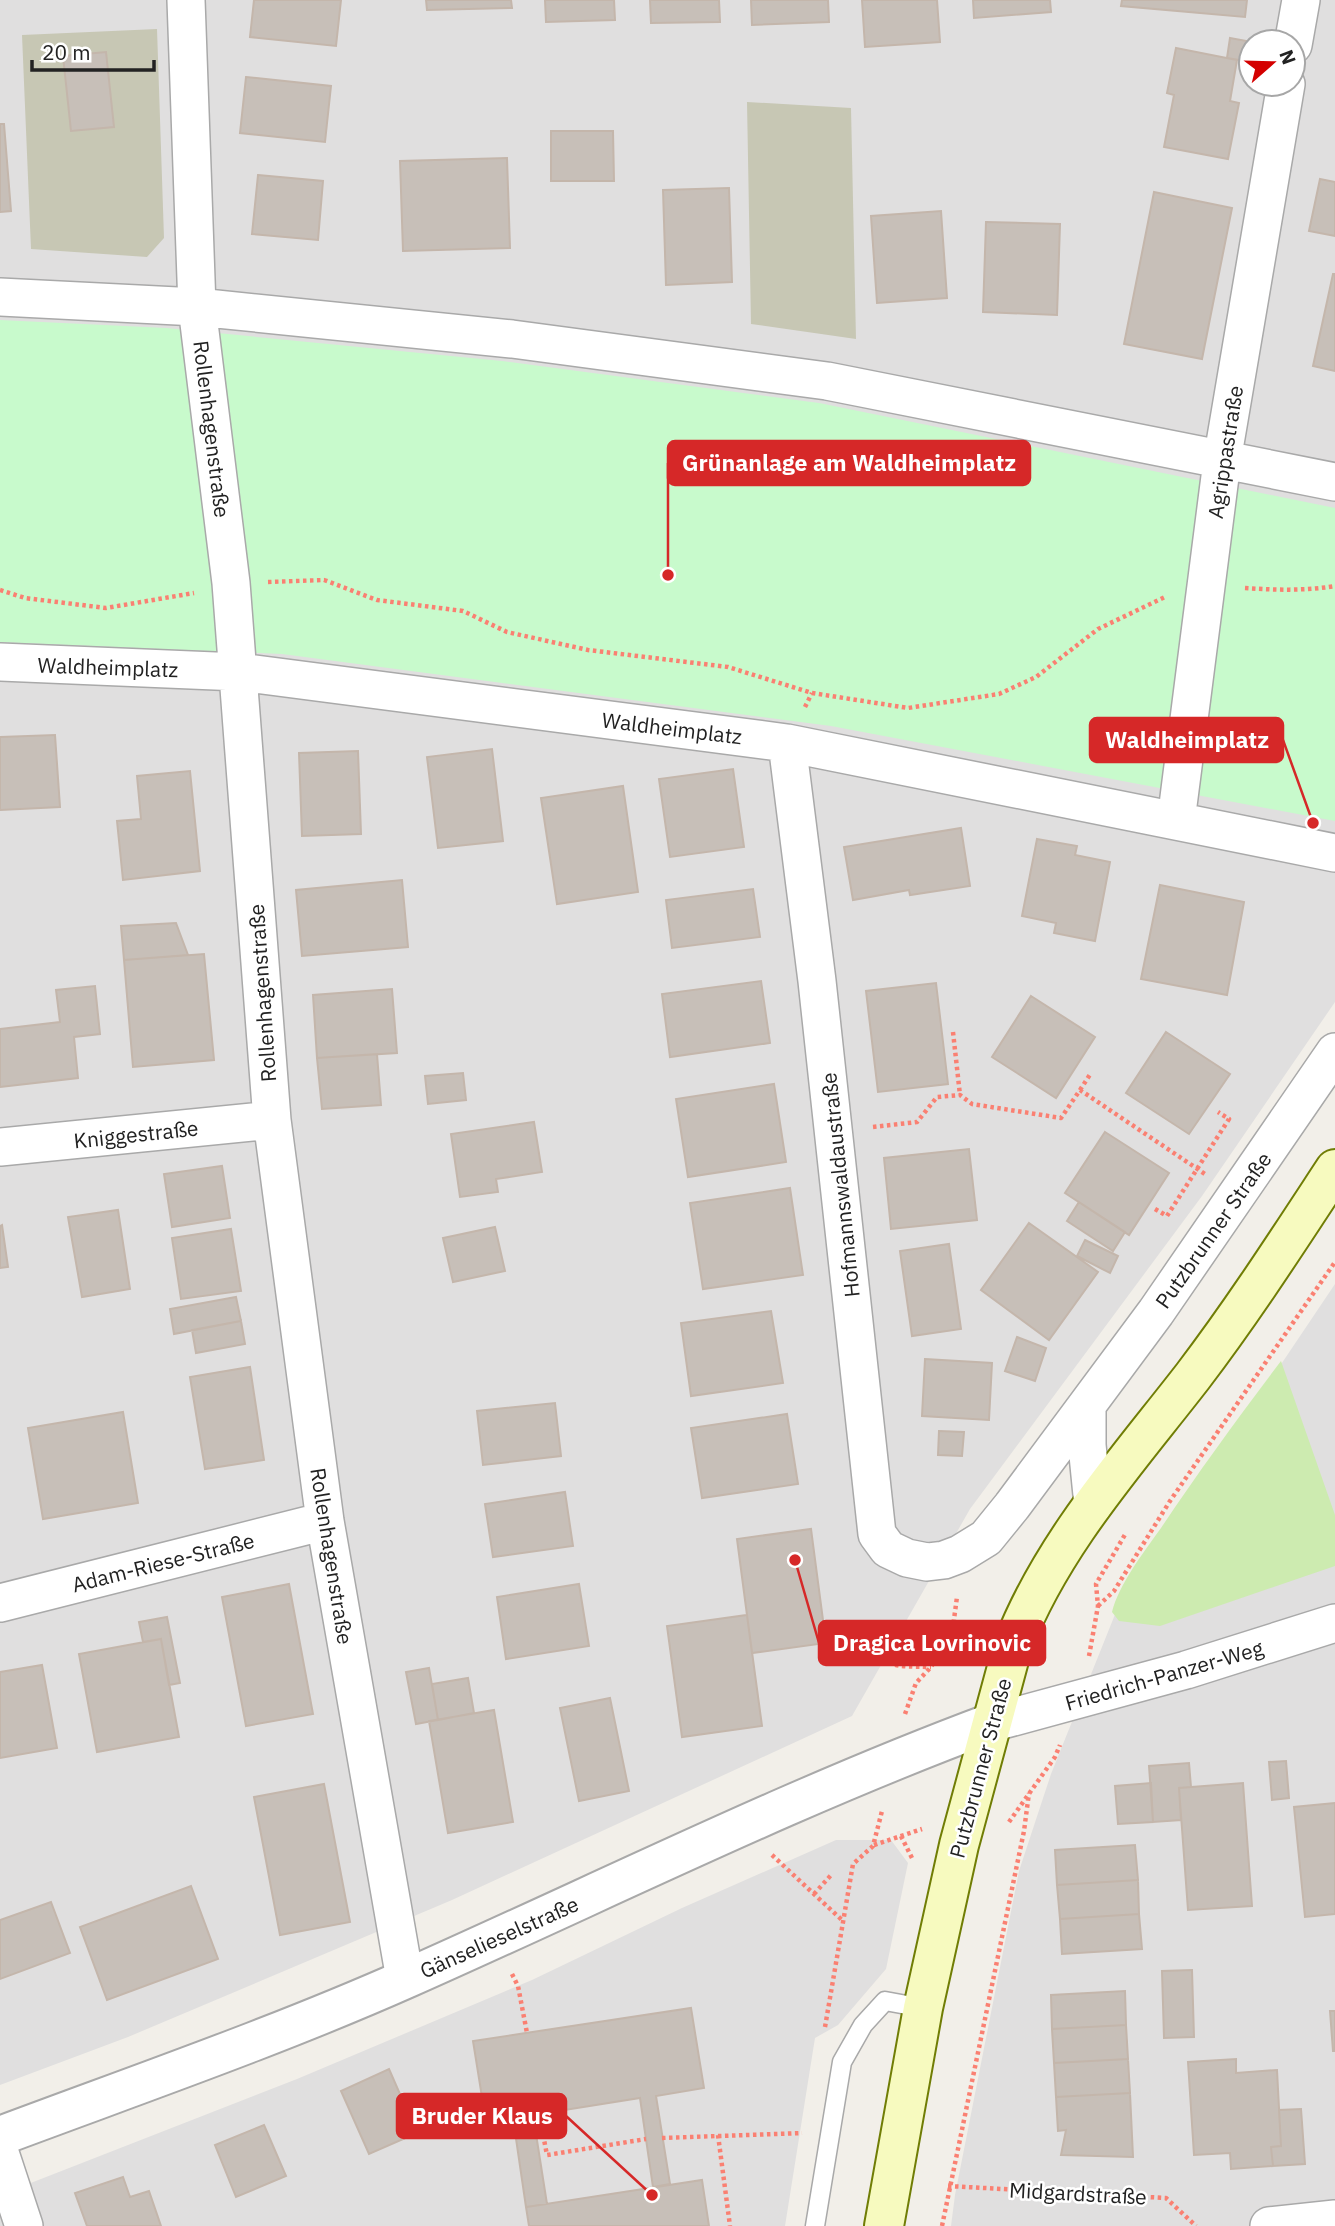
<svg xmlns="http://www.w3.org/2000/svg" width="1335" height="2226" font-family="'IBM Plex Sans',sans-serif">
  <rect width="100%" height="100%" fill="#f2efe9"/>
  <!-- residential -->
  <path fill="#e0dfdf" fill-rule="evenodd" d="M0,0h1335v1002l-133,194 -232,313 -118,207 -400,184 -324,137 -128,48zM1251,42h42v42h-42z
    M1335,1284v942h-384l4,-31 64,-324 32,-97 67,-167z
    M836,1840h55l17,23 -22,106 -48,56 -23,13 -30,188h-785v-31l297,-116 235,-99 150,-72z"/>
  <!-- construction -->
  <path fill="#c7c7b4" d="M157,29l7,209 -17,19 -116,-8 -9,-214z
    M747,102l104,6 5,231 -105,-15z"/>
  <!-- grass -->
  <path fill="#cdebb0" d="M1281,1361l54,154v51l-175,60 -41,-5 -7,-9c7,-28 32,-60 49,-84 38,-57 79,-113 120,-167z"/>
  <!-- park -->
  <path fill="#c8facc" d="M0,320l166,8 336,33 317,42 516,105v313l-504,-95 -549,-72 -282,-12z"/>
  <!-- building -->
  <path fill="#c7bfb8" stroke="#c4b6ab" stroke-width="2" d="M254,0h87l-5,46 -86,-9z
    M426,0h85l1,8 -85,2z
    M545,0h69l1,20 -69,2z
    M650,0h69l1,22 -69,1z
    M751,0h77l1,22 -77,3z
    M862,0h75l3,42 -75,5z
    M973,0h77l1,12 -77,6z
    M1122,0h125l-2,17 -124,-11z
    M1230,38l22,4 -1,20 -24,-4z
    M1176,48l61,12 -7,41 9,2 -11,56 -64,-12 10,-52 -7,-2z
    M106,52l8,75 -43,4 -8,-75z
    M246,77l85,9 -6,56 -85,-9z
    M0,124h4l7,87 -11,1z
    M551,131h62l1,50h-63z
    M507,158l3,90 -107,3 -3,-90z
    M258,175l65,6 -5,59 -66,-6z
    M1320,179l15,3v54l-26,-5z
    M729,188l3,94 -66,3 -3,-95z
    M1154,192l78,16 -30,151 -78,-15z
    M941,211l6,87 -70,5 -6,-87z
    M986,222l74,2 -3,91 -74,-3z
    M1333,274h2v97l-22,-5z
    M55,735l5,72 -60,3v-73z
    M492,749l11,92 -65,7 -11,-91z
    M358,751l3,83 -59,2 -3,-83z
    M733,769l11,78 -74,10 -11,-78z
    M190,771l10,100 -77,9 -6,-59 24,-2 -4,-43z
    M623,786l15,106 -81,12 -16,-106z
    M961,828l9,58 -60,9 -1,-5 -56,10 -9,-53z
    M1037,839l40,7 -2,9 35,7 -15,79 -41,-8 2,-10 -34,-7z
    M402,880l6,67 -106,9 -6,-66z
    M1160,885l84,17 -17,93 -86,-16z
    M753,889l7,48 -88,11 -6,-48z
    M176,923l12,32 -64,5 -3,-34z
    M204,954l10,106 -81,7 -9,-107z
    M761,981l9,62 -100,14 -8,-63z
    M936,983l12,101 -70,8 -12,-101z
    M95,986l5,48 -26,3 4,41 -78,9v-58l60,-7 -4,-32z
    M392,989l5,64 -80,5 -4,-63z
    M1031,996l64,41 -39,61 -64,-41z
    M1166,1032l64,42 -41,60 -63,-41z
    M377,1054l4,51 -59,4 -5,-51z
    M463,1073l3,27 -38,4 -3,-28z
    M774,1084l12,78 -98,15 -12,-78z
    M534,1122l8,50 -46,7 2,13 -38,5 -9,-63z
    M1105,1132l64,41 -40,62 -64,-42z
    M969,1149l8,71 -86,9 -7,-71z
    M222,1166l8,52 -58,9 -8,-53z
    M790,1188l13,87 -100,14 -13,-86z
    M1079,1202l46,30 -12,19 -46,-30z
    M118,1210l12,79 -48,8 -14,-80z
    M1029,1223l69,49 -49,68 -68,-50z
    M2,1225l6,42 -8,1v-42z
    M495,1227l10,44 -52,11 -10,-44z
    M231,1229l10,62 -60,8 -9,-61z
    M1085,1240l33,16 -8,17 -33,-17z
    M949,1244l12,85 -49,7 -12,-85z
    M236,1297l5,24 -67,13 -4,-25z
    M771,1311l12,72 -92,13 -10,-73z
    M241,1321l4,23 -49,9 -4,-23z
    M1017,1337l29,11 -11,33 -30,-10z
    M925,1359l67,4 -3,57 -67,-4z
    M250,1367l14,93 -59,9 -15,-92z
    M555,1403l6,53 -78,9 -6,-54z
    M123,1412l15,91 -95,16 -15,-91z
    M787,1414l11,70 -96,14 -11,-70z
    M939,1431l25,1 -2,24 -24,-1z
    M565,1492l8,54 -80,11 -8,-53z
    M811,1529l15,114 -74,10 -15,-114z
    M289,1584l24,130 -67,12 -24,-129z
    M579,1584l10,62 -83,13 -9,-62z
    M747,1615l15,111 -80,11 -15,-111z
    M167,1617l13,66 -11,2 -8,-46 -18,3 -4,-20z
    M161,1639l18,98 -82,15 -18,-98z
    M42,1665l15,83 -57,10v-86z
    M429,1668l9,52 -22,4 -10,-52z
    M468,1678l6,35 -36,7 -6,-36z
    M610,1698l19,93 -50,10 -19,-93z
    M494,1710l19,112 -65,11 -19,-112z
    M1286,1761l3,37 -17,2 -3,-38z
    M1189,1763l2,24 -12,1 2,32 -28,2 -4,-56z
    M1151,1783l2,39 -35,2 -3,-38z
    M1243,1783l9,123 -64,4 -9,-122z
    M324,1784l26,138 -70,13 -26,-138z
    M1335,1803v111l-30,3 -11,-110z
    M1135,1845l3,35 -81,5 -2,-35z
    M1138,1880l1,34 -79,5 -3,-34z
    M191,1886l27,73 -111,41 -27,-73z
    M51,1902l19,51 -70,26v-59z
    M1139,1914l3,35 -80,5 -2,-35z
    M1192,1970l2,67 -30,1 -2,-67z
    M1125,1991l1,34 -74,4 -1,-34z
    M691,2008l13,80 -48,8 14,88 -17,3 -13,-89 -107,17 14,89 -21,3 -13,-89 -27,4 -13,-81z
    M1330,2011h5v40h-2z
    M1126,2025l2,34 -74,4 -2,-34z
    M1128,2059l2,34 -74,4 -2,-34z
    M1236,2059v14l41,-3 4,76 -10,1 2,19 -42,3 -1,-16 -36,2 -6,-93z
    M389,2069l28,64 -48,21 -28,-63z
    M1130,2093l3,64 -72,-2 5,-25 -8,1 -2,-34z
    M1301,2109l4,55 -32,2 -2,-19 10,-1 -2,-36z
    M264,2125l22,51 -50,21 -21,-52z
    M123,2177l7,20 19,-6 12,35h-74l-12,-33z
    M702,2180l7,46h-180l-3,-19z"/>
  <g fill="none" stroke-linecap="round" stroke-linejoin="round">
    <defs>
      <path id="service" d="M815,2226l27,-164 21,-37 22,-24 38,7"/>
      <path id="minor" d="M186,0l11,307 34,276 41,537 53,401 80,458
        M1293,45l8,-45
        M0,297l197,10 315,32 315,42 508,101
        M0,662l239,10 548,71 548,110
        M787,743l30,238 60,553 11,15 19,9 20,4 17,-2 16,-6 26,-16 26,-32 144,-194 179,-260
        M1176,821l46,-360 64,-377
        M0,1147l272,-27
        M1087,1405v40l6,60
        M0,1603l325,-82
        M991,1723l195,-53 149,-47
        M0,2153l24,73
        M1269,2226l66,-7"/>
      <path id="tertiary" d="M0,2136c136,-51 275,-99 408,-158 194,-86 384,-181 583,-255"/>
      <path id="secondary" d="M884,2226l39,-218 36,-163 54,-200c39,-101 115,-185 180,-269 51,-67 96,-137 142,-207"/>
    </defs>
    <!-- service casing -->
    <use href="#service" stroke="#a9a9a9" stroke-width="21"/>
    <!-- minor casing -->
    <use href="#minor" stroke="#a9a9a9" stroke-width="40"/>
    <!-- tertiary casing -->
    <use href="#tertiary" stroke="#a9a9a9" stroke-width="42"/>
    <!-- secondary casing -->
    <use href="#secondary" stroke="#707d05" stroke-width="42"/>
    <!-- path -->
    <path stroke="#fa8072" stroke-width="4.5" stroke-dasharray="3.5 3.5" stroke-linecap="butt" d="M268,582l56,-2 53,20 86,11 44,21 81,18 140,17 84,26 96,15 91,-14 37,-17 62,-48 67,-32
      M1245,588c30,2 60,3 90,-2
      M0,590l25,8 81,10 88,-15
      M805,707l7,-14
      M953,1032l7,63
      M1080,1090l11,-17
      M873,1127l44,-5 20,-25 23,-2 12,9 89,14 19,-28 125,84
      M1155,1209l12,7 62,-97 -11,-7
      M1098,1606l16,-15 56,-90 165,-239
      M864,1638c22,31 30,28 67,29
      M1089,1656l9,-50 -2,-22 30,-51
      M905,1714l11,-31 15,-16 21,-33 5,-37
      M1009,1822l46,-65 5,-12
      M901,1836l12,24
      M874,1845l48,-16
      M772,1855l71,66
      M814,1894l18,-20
      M512,1974l6,12 9,47
      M825,2027l28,-163 20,-18 9,-35
      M539,2114l8,41 99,-16
      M718,2135l12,91
      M662,2138l140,-5
      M948,2186l218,12 30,28
      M942,2226l82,-395 5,-38"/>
    <!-- service -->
    <use href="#service" stroke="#fff" stroke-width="18"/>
    <!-- minor -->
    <use href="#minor" stroke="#fff" stroke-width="37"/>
    <!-- tertiary -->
    <use href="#tertiary" stroke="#fff" stroke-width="38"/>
    <!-- secondary -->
    <use href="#secondary" stroke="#f7fabf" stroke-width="38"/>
  </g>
  <g text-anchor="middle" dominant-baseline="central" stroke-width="5" stroke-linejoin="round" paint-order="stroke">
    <!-- street labels -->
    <g font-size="21" fill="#222" stroke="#fff">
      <text transform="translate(212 429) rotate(83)">Rollenhagenstraße</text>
      <text transform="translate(1225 452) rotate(-81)">Agrippastraße</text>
      <text transform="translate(108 667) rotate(2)">Waldheimplatz</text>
      <text transform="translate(672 728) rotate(7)">Waldheimplatz</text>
      <text transform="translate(262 993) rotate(-94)">Rollenhagenstraße</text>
      <text transform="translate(136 1134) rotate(-6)">Kniggestraße</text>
      <text transform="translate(840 1185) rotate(-96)">Hofmannswaldaustraße</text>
      <text transform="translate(1213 1230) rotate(-55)">Putzbrunner Straße</text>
      <text transform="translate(332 1556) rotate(81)">Rollenhagenstraße</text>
      <text transform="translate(163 1562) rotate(-14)">Adam-Riese-Straße</text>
      <text transform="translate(1164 1675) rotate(-16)">Friedrich-Panzer-Weg</text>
      <text transform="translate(980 1768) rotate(-75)">Putzbrunner Straße</text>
      <text transform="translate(499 1937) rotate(-24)">Gänselieselstraße</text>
      <text transform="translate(1078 2193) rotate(3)">Midgardstraße</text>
    </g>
  </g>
  <!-- callouts -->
  <path fill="none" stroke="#d62828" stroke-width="2.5" d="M668 575L668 463M1313 823L1283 740M795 1560L819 1643M652 2195L566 2116"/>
  <g fill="#d62828" stroke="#fff" stroke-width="2.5">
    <circle cx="668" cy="575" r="7"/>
    <circle cx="1313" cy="823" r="7"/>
    <circle cx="795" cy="1560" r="7"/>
    <circle cx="652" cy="2195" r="7"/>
  </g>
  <g fill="#d62828" stroke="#d62828" stroke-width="2.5">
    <rect x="668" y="441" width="362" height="44" rx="7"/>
    <rect x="1090" y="718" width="193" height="44" rx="7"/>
    <rect x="819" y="1621" width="226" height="44" rx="7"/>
    <rect x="397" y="2094" width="169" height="44" rx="7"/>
  </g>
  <g font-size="23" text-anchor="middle" font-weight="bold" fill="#fff">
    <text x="849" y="471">Grünanlage am Waldheimplatz</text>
    <text x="1187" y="748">Waldheimplatz</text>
    <text x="932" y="1651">Dragica Lovrinovic</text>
    <text x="482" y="2124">Bruder Klaus</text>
  </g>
  <!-- north arrow -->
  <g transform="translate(1272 63) rotate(70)"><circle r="33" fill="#ffffff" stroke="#a7a7a7" stroke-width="2"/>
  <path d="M0-5L12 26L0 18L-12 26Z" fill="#d40000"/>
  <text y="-10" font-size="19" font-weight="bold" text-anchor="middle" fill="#222222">N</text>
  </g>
  <!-- scale -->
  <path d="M32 60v10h122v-10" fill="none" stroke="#222222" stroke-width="3.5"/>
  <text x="42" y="60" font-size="21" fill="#222222" stroke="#ffffff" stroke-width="5" paint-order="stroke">20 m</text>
</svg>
